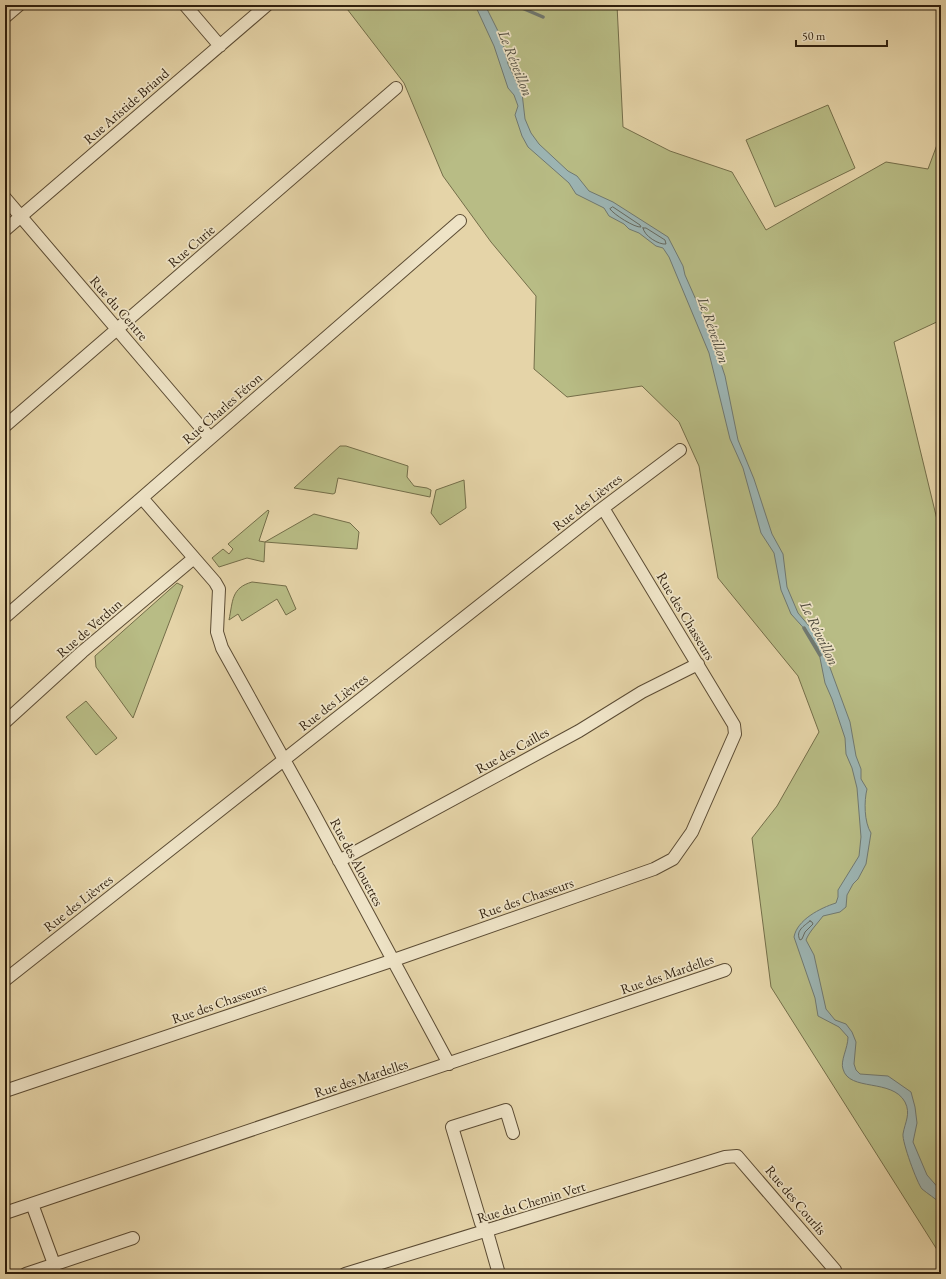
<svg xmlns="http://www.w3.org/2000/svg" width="946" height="1279" font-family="'EB Garamond',serif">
  <rect width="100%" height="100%" fill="#e5d4a8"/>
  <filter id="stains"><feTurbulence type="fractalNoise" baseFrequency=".005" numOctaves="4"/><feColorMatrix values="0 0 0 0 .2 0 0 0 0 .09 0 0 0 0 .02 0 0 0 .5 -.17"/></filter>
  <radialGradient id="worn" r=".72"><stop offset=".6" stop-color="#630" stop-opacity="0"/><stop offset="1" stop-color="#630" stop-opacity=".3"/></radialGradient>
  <!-- green -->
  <path fill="#b8bc85" stroke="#746e49" d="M344,5h273l6,122 47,24 62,21 34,58 120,-68 42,7 13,-35v186l-47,22 47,194v720l-170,-269 -19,-149 25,-32 42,-74 -21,-56 -80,-98 -19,-112 -20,-44 -37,-36 -75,11 -33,-28 2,-73 -45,-54 -48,-66 -39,-93z
    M828,105l27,63 -80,39 -29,-67z
    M340,446h6l62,20 -1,11 7,9 13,2 4,2 -1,7 -92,-19 -3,15 -2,1 -39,-6z
    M464,480l2,28 -26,17 -9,-12 5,-23z
    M268,510l1,1 -10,30 6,1 49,-28 36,9 9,9 -2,17 -92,-7 -1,20 -17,-4 -28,9 -7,-9 11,-9 6,5 4,-5 -5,-5z
    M252,582l34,4 10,23 -10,6 -9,-16 -35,22 -4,-7 -9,6c4,-19 2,-32 23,-38z
    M177,583l6,3 -50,132 -37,-51 -1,-11z
    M86,701l31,37 -21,17 -30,-38z"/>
  <!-- water -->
  <path fill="#9cb5b4" stroke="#707971" d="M475,5h10l17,34 6,25 14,29 3,26 6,14 8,11 29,27 9,5 12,15 24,11 55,35 15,29 2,9 27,61 13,40 13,64 16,39 18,55 11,20 4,33 11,26 17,20 7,13 28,76 6,34 5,13v10l6,10c-3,12 -3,33 4,44l-5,31 -8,15 -5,5 -6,11 -1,12 -6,5 -17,4c-6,8 -14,16 -17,24l8,15 12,54 9,11 11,4 6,8 4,10 -2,22 2,6 4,4 28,2 23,16 4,15 2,16 -4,19 14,33 14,16v13c-6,-6 -13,-10 -19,-15 -5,-6 -20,-47 -19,-55 2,-12 8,-20 2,-32 -13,-24 -56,-10 -62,-33 -3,-8 5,-21 5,-32l-9,-10 -21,-11 -3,-18 -21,-61c3,-17 26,-29 42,-34l2,-6v-7l21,-34 2,-19 -4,-49 -5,-20 -6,-14 -1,-16 -13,-39 -7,-16 -7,-35 -8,-13 -19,-21 -10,-24 -7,-37 -13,-20 -18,-65 -13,-29 -21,-86 -40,-96 -6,-9 -7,-2 -17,-13 -10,-4 -5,-5 -15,-8 -5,-8 -28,-14 -7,-11 -41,-36 -6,-11 -7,-21 3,-9 -4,-11 -6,-7 -14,-42z"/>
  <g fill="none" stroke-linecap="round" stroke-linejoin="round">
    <!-- shore -->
    <path stroke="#666a60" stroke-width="1" d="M613,207l27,18 1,2c-6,1 -28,-13 -31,-18z
      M643,228h3l19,12 1,4c-7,1 -22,-8 -23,-16z
      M810,921l2,1 1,2 -8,8 -3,7 -2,1c-5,-9 4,-14 10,-19z"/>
    <!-- stream -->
    <path stroke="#707971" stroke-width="3.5" d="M515,5l28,12
      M804,628l16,27"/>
    <defs>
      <path id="minor" d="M185,5l35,41
        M5,17l14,-12
        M5,198l205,240
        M5,230l262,-225
        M5,426l391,-338
        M142,498l73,84 4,7 -2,43 5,16 90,162 137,254
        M5,617l455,-396
        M5,722l77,-70 112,-94
        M339,861l240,-130 63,-39 56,-28
        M5,980l598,-472 77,-58
        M5,1091l389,-131 260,-91 19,-10 19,-27 43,-98 -1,-9 -131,-217
        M32,1204l22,60
        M5,1213l720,-243
        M26,1274l107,-36
        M345,1274l380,-117 12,-1 98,114 1,4
        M499,1274l-12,-42 -6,-9 -29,-96 54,-17 7,23"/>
    </defs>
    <!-- minor casing -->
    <use href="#minor" stroke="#5c4c34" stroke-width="14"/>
    <!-- minor -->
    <use href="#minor" stroke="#eee3c6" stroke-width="12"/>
  </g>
  <g text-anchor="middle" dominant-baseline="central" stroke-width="3.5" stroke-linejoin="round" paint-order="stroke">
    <!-- street labels -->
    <g font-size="14" fill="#2f1f0d" stroke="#eee3c6">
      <text transform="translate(126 106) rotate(-41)">Rue Aristide Briand</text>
      <text transform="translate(191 246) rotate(-41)">Rue Curie</text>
      <text transform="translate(119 308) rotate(49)">Rue du Centre</text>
      <text transform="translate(222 408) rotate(-41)">Rue Charles Féron</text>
      <text transform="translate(587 502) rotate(-38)">Rue des Lièvres</text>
      <text transform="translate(686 616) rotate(59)">Rue des Chasseurs</text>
      <text transform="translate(89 628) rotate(-41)">Rue de Verdun</text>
      <text transform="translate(333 702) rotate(-38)">Rue des Lièvres</text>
      <text transform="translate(512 750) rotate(-29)">Rue des Cailles</text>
      <text transform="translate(357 862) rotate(62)">Rue des Alouettes</text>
      <text transform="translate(526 898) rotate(-19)">Rue des Chasseurs</text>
      <text transform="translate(78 903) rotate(-38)">Rue des Lièvres</text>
      <text transform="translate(667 974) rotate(-19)">Rue des Mardelles</text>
      <text transform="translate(219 1003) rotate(-19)">Rue des Chasseurs</text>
      <text transform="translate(361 1078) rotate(-18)">Rue des Mardelles</text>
      <text transform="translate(796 1200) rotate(50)">Rue des Courlis</text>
      <text transform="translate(531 1202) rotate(-17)">Rue du Chemin Vert</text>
    </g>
    <!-- water labels -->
    <g font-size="15" font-style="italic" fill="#504c3f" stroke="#eee3c6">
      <text transform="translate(516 63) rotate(68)">Le Réveillon</text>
      <text transform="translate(714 330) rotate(71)">Le Réveillon</text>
      <text transform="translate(820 633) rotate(64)">Le Réveillon</text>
    </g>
  </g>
  <!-- margin -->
  <rect width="946" height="1279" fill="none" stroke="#e5d4a8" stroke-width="20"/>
  <rect x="6" y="6" width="934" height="1267" fill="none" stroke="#2f1f0d" stroke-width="2"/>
  <rect x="10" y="10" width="926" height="1259" fill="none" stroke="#2f1f0d"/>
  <!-- scale -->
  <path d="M796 40v6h91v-6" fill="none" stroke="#2f1f0d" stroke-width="2"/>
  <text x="802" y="40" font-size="12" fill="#2f1f0d" stroke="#eee3c6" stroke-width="3" paint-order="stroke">50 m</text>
  <rect width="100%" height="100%" filter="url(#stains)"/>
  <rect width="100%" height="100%" fill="url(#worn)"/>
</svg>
